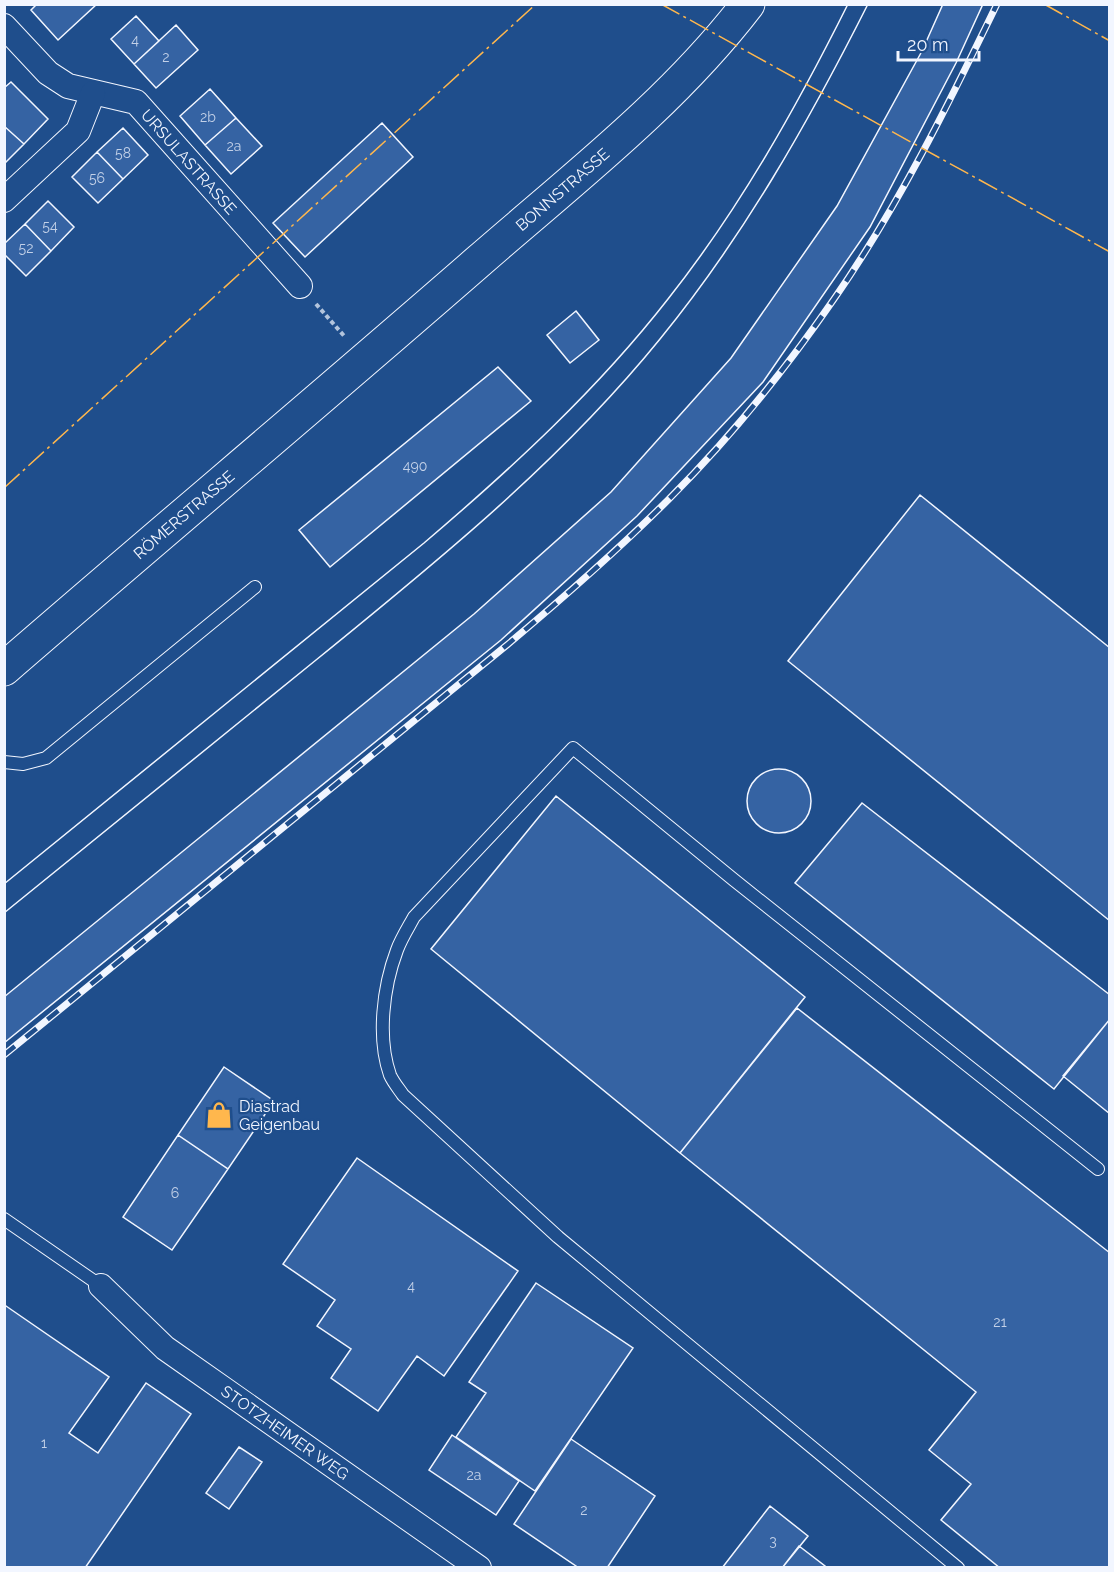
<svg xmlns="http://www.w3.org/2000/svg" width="1114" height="1572" font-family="Raleway,sans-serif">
  <rect width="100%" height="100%" fill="#1f4e8c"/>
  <!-- building -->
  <path fill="#3563a3" stroke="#f2f6ff" stroke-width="1.5" d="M37,4h60l-39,36 -27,-30z
    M943,4h40l-27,59 -86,164 -107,155 -126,134 -136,124 -497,403v-46l470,-383 137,-122 120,-134 106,-152 85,-155z
    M136,16l23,25 -25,23 -23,-25z
    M176,25l22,25 -42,38 -22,-24z
    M11,82l37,37 -24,25 -20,-18v-38z
    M210,89l26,29 -31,27 -25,-29z
    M236,118l26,28 -31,28 -26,-29z
    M382,123l31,34 -108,100 -32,-34z
    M4,126l20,18 -20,20z
    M123,128l25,27 -25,24 -26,-27z
    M97,152l26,27 -25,24 -26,-26z
    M48,201l26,26 -23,24 -26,-27z
    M25,224l26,27 -25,25 -22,-22v-10z
    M576,311l23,29 -29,23 -23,-28z
    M498,367l33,34 -201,166 -31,-37z
    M920,495l190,153v273l-322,-260z
    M747 801a32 32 0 1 1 64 0a32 32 0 1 1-64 0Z
    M556,796l249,201 -125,156 -249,-204z
    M862,803l248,192v24l-56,70 -259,-206z
    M797,1008l313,245v315h-110l-59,-48 30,-36 -42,-34 47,-58 -296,-239z
    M1110,1019v95l-47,-38z
    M224,1067l50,34 -46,68 -50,-34z
    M178,1135l50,34 -56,81 -49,-33z
    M357,1158l161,113 -74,105 -27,-20 -39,55 -47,-33 20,-29 -34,-23 18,-26 -52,-36z
    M536,1283l97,65 -98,143 -79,-54 30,-44 -17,-11z
    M6,1306l103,71 -40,56 29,20 48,-70 45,31 -106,154h-81v-260z
    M452,1435l67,46 -23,34 -67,-45z
    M571,1439l84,57 -48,72h-28l-65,-44z
    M239,1447l23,15 -33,47 -23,-16z
    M770,1506l38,30 -26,32h-60z
    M799,1546l26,20 -1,2h-42z"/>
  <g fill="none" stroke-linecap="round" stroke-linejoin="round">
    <defs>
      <path id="lane" d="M4,762l19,2 23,-6 209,-171
        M4,1219l97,67
        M958,1568l-400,-331 -155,-142c-4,-6 -10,-13 -13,-20 -13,-37 -7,-88 7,-125 4,-11 11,-22 17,-33l159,-169 161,132 364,289"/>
      <g id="street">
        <path id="s1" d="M4,26l44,47 20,13 68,16 164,184"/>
        <path d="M4,200l74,-69 15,-38"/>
        <path id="s2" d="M101,1286l64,62 314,220"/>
      </g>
      <g id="secondary">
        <path id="s3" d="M4,669c158,-137 319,-272 476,-409 93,-81 193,-158 268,-256"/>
      </g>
    </defs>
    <!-- lane casing -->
    <use href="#lane" stroke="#f2f6ff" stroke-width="14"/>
    <!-- street casing -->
    <use href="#street" stroke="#f2f6ff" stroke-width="26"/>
    <!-- secondary casing -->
    <use href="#secondary" stroke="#f2f6ff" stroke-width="35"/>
    <!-- path -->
    <path stroke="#b3c4dc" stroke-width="4" stroke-dasharray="4.5 3" stroke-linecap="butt" d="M316,304l29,33"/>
    <!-- lane -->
    <use href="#lane" stroke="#1f4e8c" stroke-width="12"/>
    <!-- street -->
    <use href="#street" stroke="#1f4e8c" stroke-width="24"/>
    <!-- secondary -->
    <use href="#secondary" stroke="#1f4e8c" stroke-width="33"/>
    <!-- tram -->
    <path stroke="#f2f6ff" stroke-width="1.5" d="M4,884l420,-341c88,-75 173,-153 244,-244 72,-91 128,-191 180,-295
      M4,913c104,-85 208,-169 312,-253 122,-99 245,-199 344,-321 84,-103 148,-216 208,-335"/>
    <defs>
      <path id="rail" d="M4,1055l503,-410c56,-47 111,-95 162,-146 61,-61 116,-129 165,-200 64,-92 114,-194 163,-295"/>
    </defs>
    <!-- rail casing -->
    <use href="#rail" stroke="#f2f6ff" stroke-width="7"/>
    <!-- rail -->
    <use href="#rail" stroke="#1f4e8c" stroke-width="4.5" stroke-dasharray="14" stroke-linecap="butt"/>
    <!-- power -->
    <path stroke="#ffb74d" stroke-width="1.5" stroke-dasharray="21 4.5 3 4.5" stroke-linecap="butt" d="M661,4l449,248
      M1044,4l66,37
      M4,488l532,-484"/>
  </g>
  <!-- icons -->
  <defs>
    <symbol id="shop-bare" viewBox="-9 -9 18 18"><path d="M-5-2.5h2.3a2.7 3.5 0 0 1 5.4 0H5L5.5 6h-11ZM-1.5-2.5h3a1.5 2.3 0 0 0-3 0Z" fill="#ffb74d" stroke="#1f4e8c" stroke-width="2.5" paint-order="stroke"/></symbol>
  </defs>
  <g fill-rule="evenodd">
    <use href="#shop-bare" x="200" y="1096" width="38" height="38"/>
  </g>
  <g text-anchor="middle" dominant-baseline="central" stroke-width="4.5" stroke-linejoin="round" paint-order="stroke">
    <!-- number labels -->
    <g font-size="14" fill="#c3d1e8">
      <text x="135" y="40">4</text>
      <text x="166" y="57">2</text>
      <text x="208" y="117">2b</text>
      <text x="234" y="146">2a</text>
      <text x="123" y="153">58</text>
      <text x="97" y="178">56</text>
      <text x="50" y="226">54</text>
      <text x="26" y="248">52</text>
      <text x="415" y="466">490</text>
      <text x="175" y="1193">6</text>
      <text x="411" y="1286">4</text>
      <text x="1000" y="1322">21</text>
      <text x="44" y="1443">1</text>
      <text x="474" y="1475">2a</text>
      <text x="584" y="1510">2</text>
      <text x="773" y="1541">3</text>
    </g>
    <!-- street labels -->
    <g font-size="16" fill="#f2f6ff" stroke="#1f4e8c">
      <text stroke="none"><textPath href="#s1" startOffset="238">URSULASTRASSE</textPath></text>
      <text stroke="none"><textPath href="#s3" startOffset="736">BONNSTRASSE</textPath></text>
      <text stroke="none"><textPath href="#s3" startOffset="237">RÖMERSTRASSE</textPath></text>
      <text stroke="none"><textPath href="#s2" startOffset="236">STOTZHEIMER WEG</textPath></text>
    </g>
    <!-- poi labels -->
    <g font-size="16" fill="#f2f6ff" stroke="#1f4e8c" text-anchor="start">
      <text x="239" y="1106">Diastrad<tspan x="239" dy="18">Geigenbau</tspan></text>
    </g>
  </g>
  <!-- border -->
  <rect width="1114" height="1572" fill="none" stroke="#f2f6ff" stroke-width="12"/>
  <!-- scale -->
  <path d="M898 51v9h81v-9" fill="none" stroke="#f2f6ff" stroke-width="3"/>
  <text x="907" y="51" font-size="18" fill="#f2f6ff" stroke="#1f4e8c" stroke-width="4.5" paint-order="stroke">20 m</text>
</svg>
